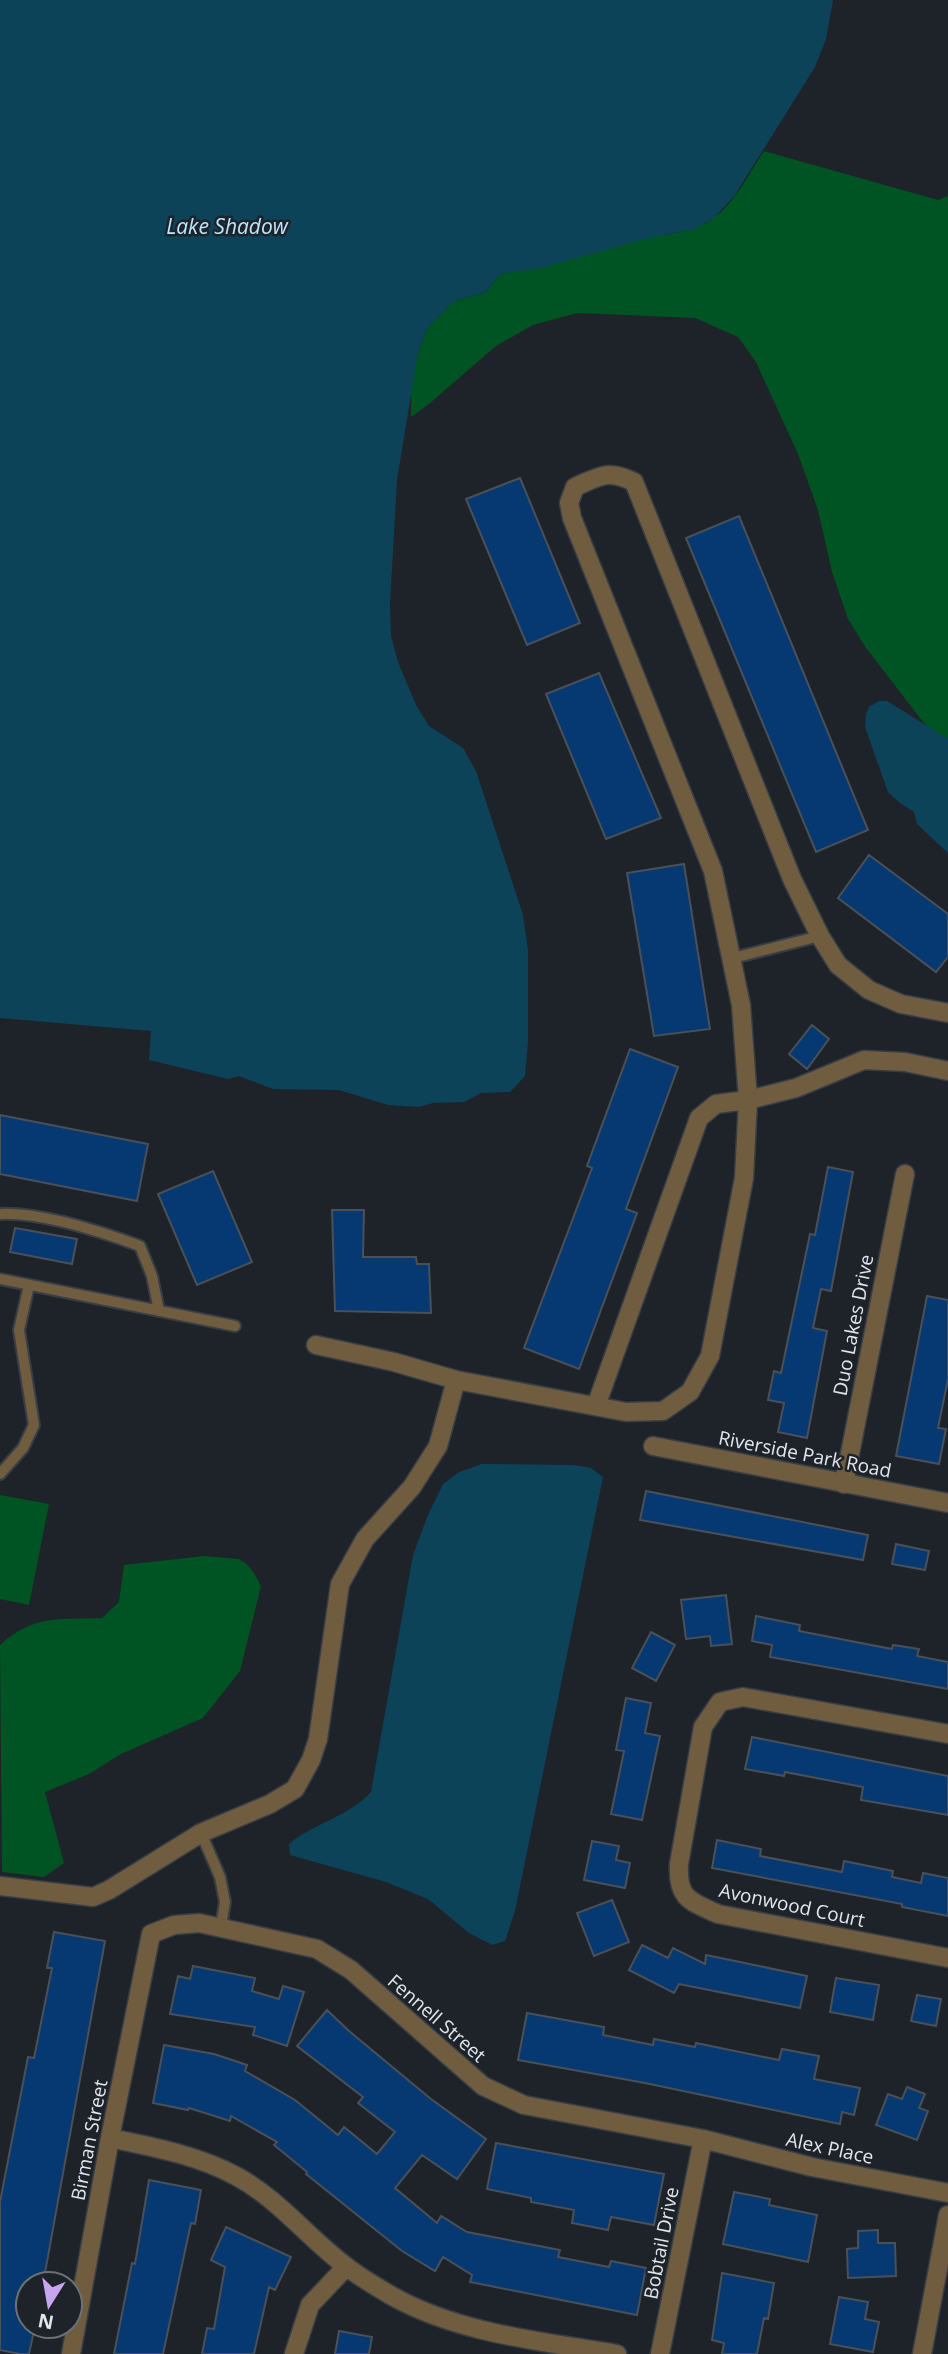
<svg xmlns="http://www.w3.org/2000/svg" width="948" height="2354" font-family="'Open Sans',sans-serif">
  <rect width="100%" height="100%" fill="#1e232a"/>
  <!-- green -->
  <path fill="#005322" d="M764,151l174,49 10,-4v571l-18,-36 -64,-83 -18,-29 -16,-47 -14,-62 -20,-56 -42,-92 -18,-25 -43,-19 -118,-5 -44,12 -37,21 -67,58 -18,13v-30l7,-35 10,-25 26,-26 32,-9 14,-18c50,-8 97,-24 146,-36 23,-5 46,-5 66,-19 23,-16 37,-46 52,-68z
    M0,1495l49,9 -20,101 -29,-6z
    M204,1556l35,3c12,7 16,15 22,27l-21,85 -37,47 -82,36 -32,20 -44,18 19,71 -20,14 -42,-5 -2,-227c34,-31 59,-25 102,-27l17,-16 5,-37z"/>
  <!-- water -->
  <path fill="#0c4359" d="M0,0h833l-7,39 -11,28 -80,128 -21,23 -19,11 -47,9 -107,30 -41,6 -14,18 -32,9 -26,26 -10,25 -21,128 -7,124 1,32 7,26 18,43 13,21 34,22 13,23 47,144 5,35v91l-3,35 -15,16 -29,1 -17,9 -31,1 -14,4 -31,-2 -49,-15 -66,-1 -34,-13 -11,3 -79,-19 2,-29 -151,-13z
    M879,701h8l61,38v114l-31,-29 -3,-12 -14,-9 -12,-11 -23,-65 1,-13 3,-7z
    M482,1464l92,1 17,3 12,9 -88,434 -10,30 -13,4 -23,-12 -41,-34 -42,-17 -96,-27 -1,-11c25,-21 59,-27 82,-52l42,-237 15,-40 15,-31 16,-12z"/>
  <!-- building -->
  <path fill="#063971" stroke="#4a5058" stroke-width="2" d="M520,478l60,145 -53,22 -61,-146z
    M739,516l129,314 -52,22 -130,-314z
    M599,673l62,145 -55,21 -60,-145z
    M869,855l79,59v43l-12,15 -98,-74z
    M684,864l26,165 -56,7 -27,-163z
    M812,1025l17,14 -22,30 -18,-15z
    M630,1049l48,18 -52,142 11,4 -58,156 -55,-21 68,-180 -5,-2z
    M0,1115l148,29 -11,57 -137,-27z
    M828,1167l25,5 -22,119 -10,-2 -8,39 14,3 -20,107 -29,-6 6,-29 -16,-3 6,-29 7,2 29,-139 5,1z
    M213,1171l39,91 -55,23 -39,-91z
    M332,1210h32l-1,47h53l1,7h12l2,49 -96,-2z
    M15,1228l62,11 -5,25 -62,-12z
    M927,1296l21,4v79l-10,49 8,1 -7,35 -43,-8z
    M646,1491l222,44 -5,25 -223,-40z
    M896,1544l33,7 -4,19 -33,-6z
    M726,1595l6,49 -21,2 -1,-10 -24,3 -5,-39z
    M756,1616l44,9 -1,6 93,18 1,-4 26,4 -2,7 31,6v27l-178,-32 2,-12 -20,-4z
    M651,1632l24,13 -19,36 -24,-13z
    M626,1698l25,5 -6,30 15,3 -18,84 -31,-6 13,-63 -8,-1z
    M752,1737l196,39v39l-87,-15 2,-13 -78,-15 -1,4 -39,-7z
    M717,1840l44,9 -1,7 82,16 2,-11 49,10 -1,6 29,6 2,-10 25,5v38l-46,-9v-3l-190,-36z
    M592,1841l27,5 -3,14 14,3 -5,25 -41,-8z
    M612,1900l17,42 -35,14 -17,-43z
    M54,1932l51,9 -62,343h-15v42h7l-6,28h-9l-20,-4v-148l28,-145 6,1 18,-90h-5z
    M642,1945l26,13 5,-10 32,16 1,-9 101,21 -7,32 -121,-24 -5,9 -45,-23z
    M193,1966l62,12 -3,13 27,8 4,-13 21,6 -17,54 -34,-11 2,-8 -85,-13 8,-38 12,3z
    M836,1978l43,7 -6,35 -43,-8z
    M917,1995l24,4 -5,27 -25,-5z
    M327,2010l22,21 82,68 55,40 -29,40 -35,-24 -27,33 42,35 4,-7 26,16 93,18 -2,7 51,10 2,-6 35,7 -9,47 -167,-33 2,-7 -29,-18 -8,14 -33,-20 -96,-77 1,-2 -33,-27 3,-3 -46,-26 -1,5 -41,-13 -1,2 -35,-7 11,-58 50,9 33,11 -2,6 50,29 43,35 6,-8 33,27 18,-22 -37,-29 5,-6 -66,-51z
    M527,2013l77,14 -1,8 50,10 1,-6 41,8 1,-4 83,17 3,-11 37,7 -5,23 46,9 -6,27 -12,-3 -2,12 -195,-41 -127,-23z
    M907,2087l18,7 -6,14 9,3 -11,29 -41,-15 12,-31 14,5z
    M496,2143l168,31 -10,51 -43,-8 -3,13 -36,-7 2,-13 -43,-8v-4l-44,-9z
    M149,2180l52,10 -6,34 -4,-1 -28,131h-49l18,-91 3,1z
    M734,2192l36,7 -1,6 48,10 -9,47 -85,-18z
    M226,2227l65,30 -16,33 -6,-3 -15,67h-52l5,-26 7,1 11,-62 -14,-7z
    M878,2230v13h17l1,33 -48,2 -1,-29 11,-1v-17z
    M722,2273l52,10 -6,36 -4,-1 -7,36h-35l2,-11 -12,-3z
    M839,2297l29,5 -3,17 14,3 -6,30 -43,-8z
    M339,2331l33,6 -3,17h-34z"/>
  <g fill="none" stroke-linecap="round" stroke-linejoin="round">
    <defs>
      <path id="service" d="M733,958l87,-22
        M0,1214c41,-2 102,18 140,32l12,30 7,35
        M0,1279l235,47
        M0,1474l23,-26 11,-23 -15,-95 10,-45
        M201,1833l19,44 5,25 -4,24"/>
      <path id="minor" d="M316,1345l78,17 62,18 170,32 37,-1 27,-19 20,-36 34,-178 4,-78 -7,-95 -28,-134 -141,-353 -3,-15 6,-16c25,-11 33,-18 59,-5l158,397 28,57 18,29 31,25 32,14 47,9
        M596,1406l103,-288 17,-14 32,-4 48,-12 68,-28 41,2 43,9
        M653,1446l295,57
        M844,1484l61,-310
        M948,1734l-205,-37 -23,5 -17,25 -24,137c-2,34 10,37 39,50l230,44
        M0,1886l93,11 16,-7 92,-57 69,-29 25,-15 16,-29 7,-21 22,-155 25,-45 47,-52 26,-41 18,-66
        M110,2138c43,9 87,17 126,38 43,23 73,63 111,91 14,11 30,20 45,29 68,38 149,45 225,58
        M71,2354l39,-216 41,-204 23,-9 25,-2 118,26 34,21 132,116 41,19 179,34 109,28 136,26
        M294,2354l16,-49 36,-38
        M660,2354l43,-215
        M922,2354l26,-139"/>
    </defs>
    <!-- service casing -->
    <use href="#service" stroke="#393e45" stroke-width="14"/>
    <!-- minor casing -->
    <use href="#minor" stroke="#393e45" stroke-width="21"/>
    <!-- service -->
    <use href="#service" stroke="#705d40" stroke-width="10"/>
    <!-- minor -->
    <use href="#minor" stroke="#705d40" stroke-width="18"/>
  </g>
  <g text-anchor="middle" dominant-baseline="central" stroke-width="5" stroke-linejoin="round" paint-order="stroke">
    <!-- street labels -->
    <g font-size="19" fill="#e2e6ea" stroke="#1e232a">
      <text transform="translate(853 1325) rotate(-79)">Duo Lakes Drive</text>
      <text transform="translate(805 1454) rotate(11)">Riverside Park Road</text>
      <text transform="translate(792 1905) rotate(12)">Avonwood Court</text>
      <text transform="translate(437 2018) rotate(41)">Fennell Street</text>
      <text transform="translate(89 2140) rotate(-79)">Birman Street</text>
      <text transform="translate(830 2148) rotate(12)">Alex Place</text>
      <text transform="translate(661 2243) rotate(-79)">Bobtail Drive</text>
    </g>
    <!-- water labels -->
    <g font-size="21" font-style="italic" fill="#bae6fd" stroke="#1e232a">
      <text x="227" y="226">Lake Shadow</text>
    </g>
  </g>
  <!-- north arrow -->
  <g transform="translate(49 2305) rotate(191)"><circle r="33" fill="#1e232a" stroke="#6c7177" stroke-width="2"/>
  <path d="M0-5L12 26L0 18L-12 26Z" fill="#c7a6ef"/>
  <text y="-10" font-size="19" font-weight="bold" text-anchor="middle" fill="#e2e6ea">N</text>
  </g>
</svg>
